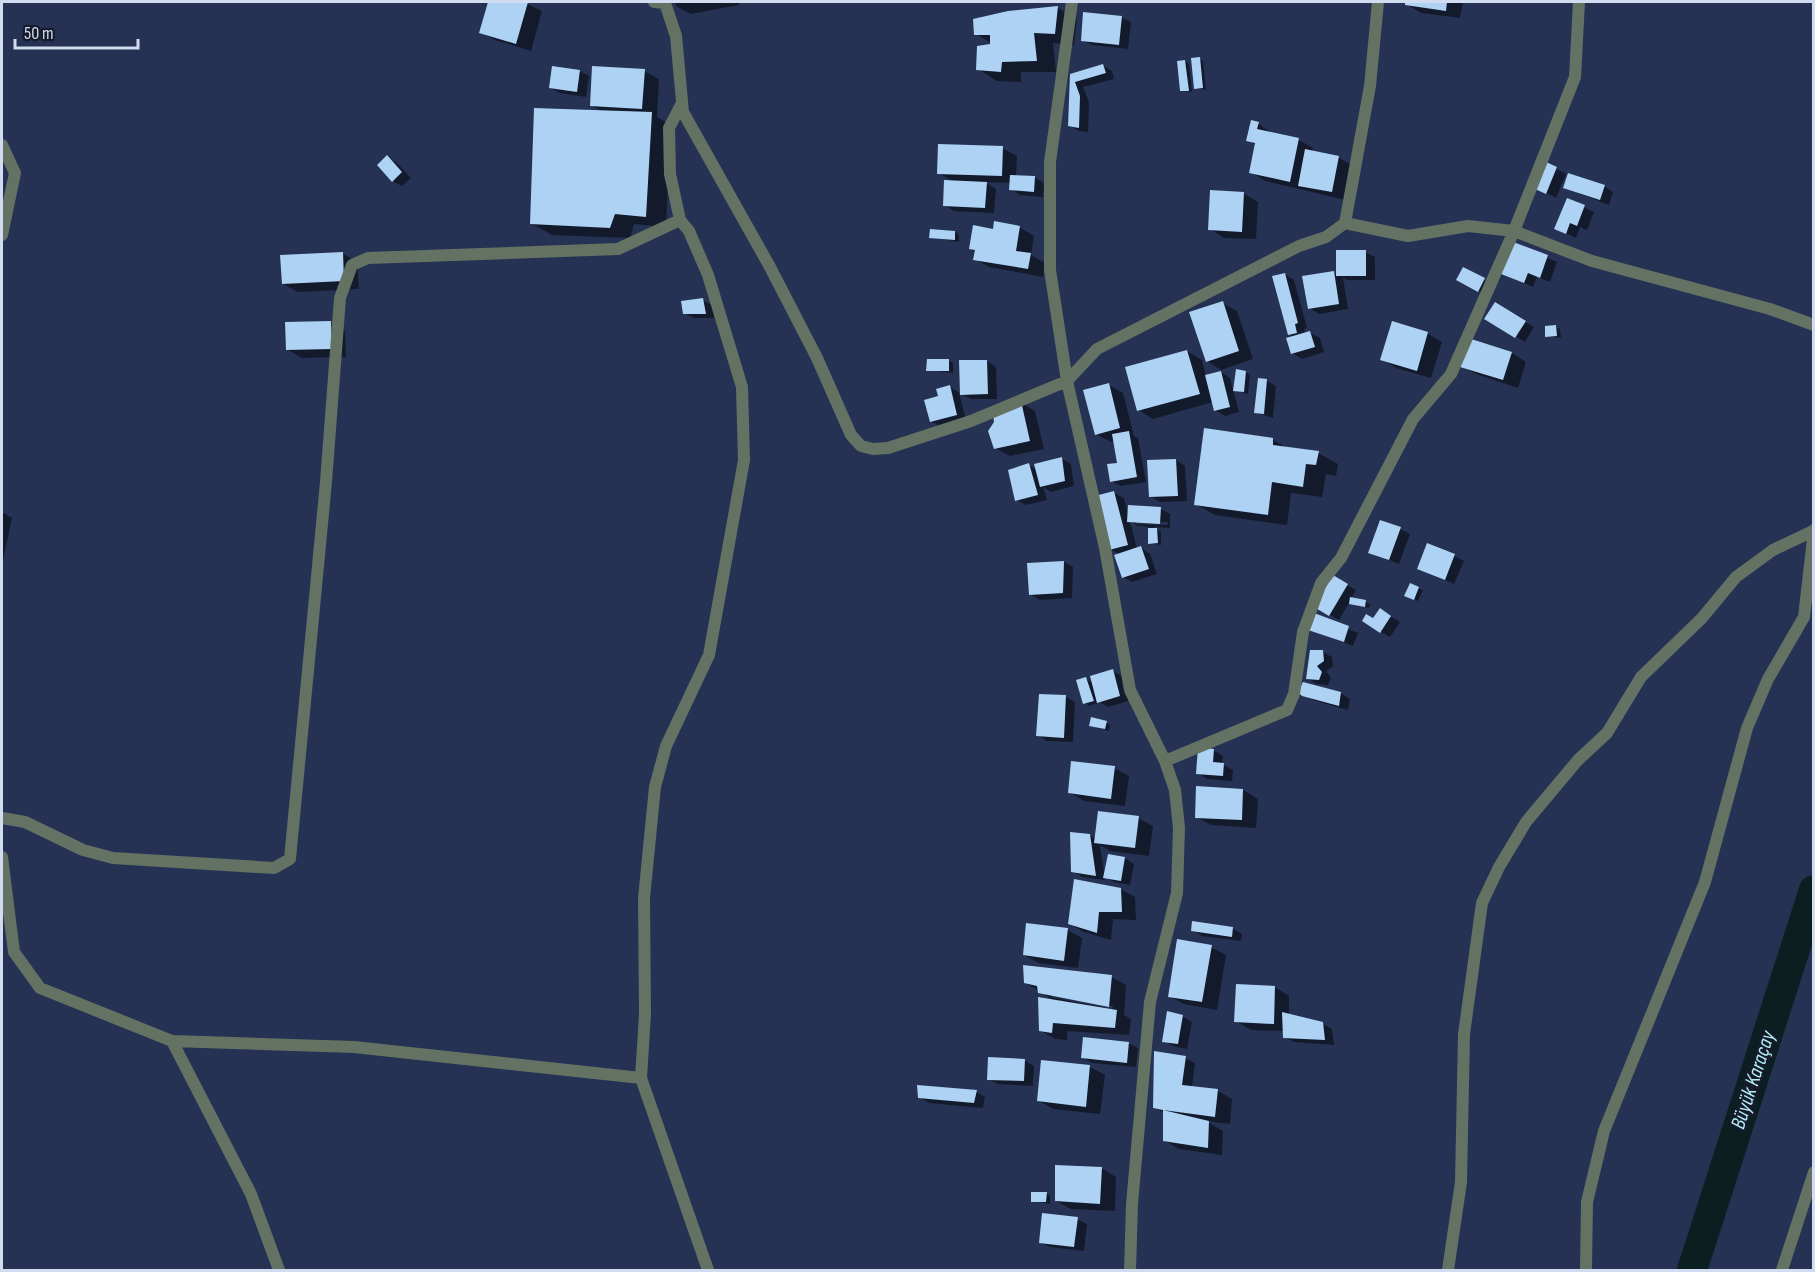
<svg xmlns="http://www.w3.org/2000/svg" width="1815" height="1272" font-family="'Sofia Sans Condensed',sans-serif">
  <rect width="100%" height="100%" fill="#253253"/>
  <!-- shadow -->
  <path fill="#0007" fill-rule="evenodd" d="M489,2h34l19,9 -11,40 -36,-11 -14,-8z
    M675,2h64v3l-48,9 -15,-8z
    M1407,2h56l-3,16 -39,-5 -15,-9z
    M1058,8l19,11 -3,26 -21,-2 3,29h-35v10l-24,-1 -19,-12 13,-26 -15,-9z
    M1121,17l10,5 -3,27 -36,-4 -10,-5z
    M1199,59l4,2 3,29 -10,-2z
    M1185,61l4,3 3,28 -10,-1z
    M1103,66l9,5 2,8 -31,8 6,15 -1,30 -9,-1 -10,-6 3,-50z
    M579,71l10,5 -3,21 -26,-4 -9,-5z
    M644,71l15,8 -2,38 14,8 -5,102 -32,-3 -4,14 -78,-3 -20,-11 71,-112 -12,-7z
    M1258,123l14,11 27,6 14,8 -1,4 26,5 15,9 -7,34 -81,-19 -14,-9 5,-27 -8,-5z
    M1002,148l15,8 -1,21h18l10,6 -1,14 -23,-2 -9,-6v-6l-26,-1 11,7 -2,24 -40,-2 -10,-6 10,-23 -15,-9z
    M388,157l9,6 14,15 -9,8 -10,-5z
    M1547,164l19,10 -10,24 -19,-10z
    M1604,186l9,6 -4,13 -44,-17z
    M1243,193l15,9 -2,37 -32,-1 -14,-9z
    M1568,200l26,12 -7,18 -7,-3 -4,11 -20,-9z
    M1019,227l15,9 -3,19 14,8 -2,14 -54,-10 -14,-8 1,-8 -5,-3 23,-18z
    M955,232l4,3v7l-28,-5z
    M1514,244l43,18 -7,20 -13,-5 -4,10 -30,-13z
    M1365,252l10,5v23h-28l-4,-2 5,31 -29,5 -10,-6 24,-36 5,3z
    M342,253l15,9 2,27 -61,3 -15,-8z
    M1284,274l10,6 13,48 -3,1 1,5 5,-1 10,5 4,14 -22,7 -10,-6 3,-16 -6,-3z
    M1484,280l9,5 -5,11 -21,-11z
    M702,300l10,5 3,13h-21l-10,-5z
    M1222,303l15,8 16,48 -32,11 -14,-9z
    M1496,304l38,23 -9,15 -39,-24z
    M330,322l15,9 1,26 -44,1 -14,-8z
    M1556,327l4,2 1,9 -14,-2z
    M1427,333l15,9 -11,36 -35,-10 -14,-9z
    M1469,340l43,13 14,9 -8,26 -42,-14 -15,-8z
    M1187,351l15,9 4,16 15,-4 9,6 9,34 -14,4 -10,-6 -2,-8 -60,17 -14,-9z
    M949,361l4,2v10l-25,-3z
    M987,361l9,6 1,32h-26l-12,-6 7,27 -26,6 -9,-5 9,-23 10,-11 11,7z
    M1246,372l4,3 -2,19 -13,-4z
    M1267,381l9,5 -3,32 -17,-6z
    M1109,385l14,8 11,43 4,2 8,44 -25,4 -10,-5 8,-17 -4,-23 -4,1 -15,-8z
    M1020,402l15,9 9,38 -34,7 -15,-8z
    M1273,440l16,9 29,4 20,11 -2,12 -10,-2 -4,23 -31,-4 -4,32 -72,-10 -20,-11z
    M1062,459l9,5 3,22 -23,6 -8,-5 4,13 -21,5 -9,-5 12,-35 8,5z
    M1176,460l9,6 2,35 -27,1 -10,-6z
    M1114,493l10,5 4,17 33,-6 9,5v14l-17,-1 8,5v13l-11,-2 -1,-16 -11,-1 -8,-5 7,28 4,-1 9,6 7,20 -25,8 -9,-5 -2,-22 -11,-6zM1136,521l32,1v3l-32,-1z
    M2,512l10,6 -10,47z
    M1400,529l10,5 -11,30 -29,-12z
    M1454,556l10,5 -10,23 -36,-16z
    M1064,562l9,5 -1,31 -32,2 -10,-6z
    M1333,577l23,13 -5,9 15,3 4,2 -1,4 -20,-5 -10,17 -23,-13z
    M1411,585l12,5 -5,11 -8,-3z
    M1315,615l43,18 -5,13 -43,-17z
    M1390,616l10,6 -10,15 -9,-5 -7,-12z
    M1323,652l9,5 1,9 -7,5 5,7 -3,7 -11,-1 -9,-5z
    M1112,671l10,5 7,25 -21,6 -12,-7 1,3 -8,3 -4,-3 1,-24 7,4z
    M1341,693l9,6 -2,11 -35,-10 -10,-5z
    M1040,695l26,2 9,5 -2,40 -26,-1 -9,-6z
    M1106,722l4,3 -1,6 -18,-6z
    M1213,750l10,6 -1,8 11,6 -1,11 -25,-2 -9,-6z
    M1114,768l15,8 -4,30 -41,-5 -15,-9z
    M1198,788l45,2 15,9 -2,29 -45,-3 -15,-8z
    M1138,818l15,8 -4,30 -39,-5 -10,-6 5,35 -23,-3 -9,-6 16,-36 7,4z
    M1109,855l16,3 9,6 -4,21 -16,-3 -9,-5z
    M1120,889l15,8 1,23 -23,-1 -2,21 -27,-8 -14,-8z
    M1194,923l39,6 9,5 -1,7 -39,-5 -9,-6z
    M1067,930l15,8 -4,30 -39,-5 -15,-8z
    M1211,947l15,8 -9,55 -33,-6 -15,-8z
    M1111,977l15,8 -2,30 7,4 -2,16 -62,-4v9l-12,-1 -15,-9 13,-30 -27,-17zM1051,994l62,12 -1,3 -61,-12z
    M1275,987l14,9v19l34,9 9,5 2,16 -40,-3 -10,-5v-6l-33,-1 -15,-9z
    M1182,1016l10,6 -5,27 -14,-3 -9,-5z
    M1128,1043l10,5 -2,19 -44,-4 -9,-6z
    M1185,1058l10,5 -3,24 26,4 14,8 -2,25 -24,-3 17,10 -1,24 -43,-6 -14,-8v-28l-10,-5z
    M1024,1060l10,6 -1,20 -35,-2 -10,-5z
    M1042,1062l48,5 15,8 -5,39 -47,-5 -15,-9z
    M976,1092l9,5 -2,11 -54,-5 -10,-6z
    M1101,1168l15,9 -1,34 -44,-2 -15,-8z
    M1046,1193l4,3v8l-17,-3z
    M1077,1219l10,5 -3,27 -34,-4 -10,-5z"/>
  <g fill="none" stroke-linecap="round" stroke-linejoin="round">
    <!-- river -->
    <path stroke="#0b1e20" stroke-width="30" d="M1692,1270l122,-380"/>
  </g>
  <!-- building -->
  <path fill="#add2f3" d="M488,2h40l-12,42 -37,-11z
    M1405,2h42l-1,9 -41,-6z
    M1058,6l-3,28 -21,-1 3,28 -35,1 -1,10 -25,-2 1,-24 13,-2v-9h-16l-1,-16 35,-8z
    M1083,12l39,4 -3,29 -38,-4z
    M1200,57l3,31 -9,1 -3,-31z
    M1185,60l4,31h-9l-3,-30z
    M1103,64l3,9 -31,9 5,14 -1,32 -11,-2 2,-52z
    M552,66l28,4 -3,22 -28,-4z
    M592,66l53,3 -3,40 -52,-3z
    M534,108l118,4 -6,105 -31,-3 -5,14 -80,-4z
    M1251,120l8,2 -2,7 42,9 -9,44 -41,-9 6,-30 -9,-2z
    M938,144l65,2 -1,30 -65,-2z
    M1305,149l34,7 -7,36 -34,-6z
    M387,155l15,17 -10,10 -15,-17z
    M1546,162l11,5 -11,27 -11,-5z
    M1568,173l37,12 -5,15 -37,-12z
    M1010,175l25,1 -1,16 -25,-2z
    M944,180l43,2 -2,26 -42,-2z
    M1210,190l34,2 -2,40 -34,-2z
    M1567,198l18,7 -8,21 -7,-3 -4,11 -12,-5z
    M994,221l26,5 -4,25 15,2 -3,16 -55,-9 2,-10 -6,-1 4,-24 20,4z
    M930,229l25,2v9l-26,-2z
    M1513,242l35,13 -8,23 -12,-5 -4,10 -23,-9z
    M1336,250h30v26h-30z
    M343,252l1,29 -62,3 -2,-29z
    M1463,267l22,11 -7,14 -22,-12z
    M1334,271l5,33 -31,5 -6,-33z
    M1285,273l13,50 -3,1 2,9 -9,2 -16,-59z
    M703,298l3,16h-23l-2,-13z
    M1223,301l16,50 -33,11 -17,-50z
    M1495,302l31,19 -11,17 -31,-19z
    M331,321l1,28 -46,1 -1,-28z
    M1392,321l36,11 -11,39 -37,-11z
    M1556,325l1,11 -12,1v-11z
    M1310,331l5,16 -24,7 -5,-16z
    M1468,338l44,14 -9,28 -43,-13z
    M1187,350l13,44 -63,17 -12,-44z
    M927,359h22v12h-23z
    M959,360h28l1,34 -28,1z
    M1236,369l10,2 -2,21 -11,-1z
    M1221,371l9,36 -16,4 -9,-36z
    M1258,378l9,1 -3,35 -10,-1z
    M1109,383l11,45 -25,7 -12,-45z
    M950,385l7,30 -27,7 -6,-22 14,-4 -2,-7z
    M1021,401l9,40 -36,8 -6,-18 6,-9 -1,-8z
    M1204,428l69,10v7l46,6 -3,14 -10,-1 -3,23 -31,-5 -4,33 -74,-10z
    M1129,431l8,46 -27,5 -3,-18 10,-1 -5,-29z
    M1062,457l3,24 -25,6 -6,-23z
    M1176,459l2,37 -29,1 -2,-37z
    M1029,463l9,32 -23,6 -7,-31z
    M1114,491l14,54 -19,5 -14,-54z
    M1128,505l33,2 -1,17 -33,-2z
    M1380,520l21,7 -12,33 -21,-7z
    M1148,528h9l1,15 -10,1z
    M1427,543l28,11 -10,26 -28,-11z
    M1141,546l8,23 -27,9 -8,-23z
    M1064,561l-1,32 -34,2 -2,-32z
    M1333,575l15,9 -19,32 -15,-9z
    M1410,583l9,4 -5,13 -10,-4z
    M1350,597l16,3 -1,7 -16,-3z
    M1380,608l11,8 -11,17 -18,-12 4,-7 7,4z
    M1314,613l35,13 -5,16 -36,-12z
    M1310,650h13l1,11 -7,5 5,6 -3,8 -13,-1z
    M1113,669l7,27 -23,7 -7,-27z
    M1086,677l8,24 -11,3 -7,-24z
    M1303,682l38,10 -2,14 -37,-10 -4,-4z
    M1039,694l27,1 -2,43 -28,-2z
    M1091,717l16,4 -2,8 -16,-3z
    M1198,747l16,2 -1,13 11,1 -1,13 -27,-2z
    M1071,761l44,5 -4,33 -43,-6z
    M1196,786l47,3 -1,31 -47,-2z
    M1098,811l41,5 -4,32 -41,-5z
    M1070,832l20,2 6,42 -25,-4z
    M1108,854l17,3 -4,24 -18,-3z
    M1074,879l47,9 1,24h-23l-2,21 -29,-9z
    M1192,921l41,6 -1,10 -41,-6z
    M1026,923l42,5 -4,33 -41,-6z
    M1177,939l35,6 -10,57 -34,-5z
    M1023,965l89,10 -3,32 -71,-14 -1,-7 -13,-3z
    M1236,984l39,2 -1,38 -40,-2z
    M1038,997l79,13 -2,18 -62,-5 -1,10 -13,-2z
    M1167,1011l16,4 -5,29 -16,-2z
    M1282,1012l41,10 2,18 -42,-2z
    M1083,1037l46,5 -2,21 -46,-5z
    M1154,1051l32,5 -4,29 36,4 -3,28 -52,-7 46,11 -1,27 -45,-7v-31l-10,-2z
    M988,1057l37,2 -1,22 -37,-1z
    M1041,1060l49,5 -4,42 -49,-6z
    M917,1085l60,5 -3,13 -56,-5z
    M1055,1165l47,2 -2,37 -45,-3z
    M1031,1192h16l-1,10h-15z
    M1042,1213l36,4 -4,30 -35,-4z"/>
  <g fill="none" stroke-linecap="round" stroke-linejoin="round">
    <!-- street -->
    <path stroke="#647264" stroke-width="12" d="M654,2l11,1 11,33 7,76 87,155 47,91 34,77 10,11 12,3 15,-1 83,-27 96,-40 30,-32 202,-103 27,-9 19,-14 25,-137 8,-84
      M1072,2l-22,160v108l17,111 38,167 25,142 35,71 10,29 4,38 -2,65 -27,109 -18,202 -2,66
      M682,103l-13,25 1,46 10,46 9,11 19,44 34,112 2,73 -35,195 -43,91 -11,41 -11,111 1,116 -4,64 67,192
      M2,145l13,28 -13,62
      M1345,223l63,13 60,-10 46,5 78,30 178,48 44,16
      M1165,761l122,-51 7,-16 9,-62 18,-49 20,-25 72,-139 38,-45 63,-143 61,-154 4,-75
      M2,818l23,4 58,28 30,8 161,10 16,-9 36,-377 14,-184 12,-33 16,-7 250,-9 62,-29
      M2,857l12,95 26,36 132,53 182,6 287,31
      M172,1041l79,153 28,76
      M1448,1270l13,-88 3,-148 18,-131 17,-36 27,-45 52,-62 29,-27 34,-56 61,-59 34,-41 37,-27 40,-19
      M1586,1270l1,-68 17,-71 101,-249 42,-154 21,-49 36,-62 10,-87
      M1782,1270l32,-98"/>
  </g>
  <g text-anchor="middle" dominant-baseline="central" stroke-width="6" stroke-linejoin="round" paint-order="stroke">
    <!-- water labels -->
    <g font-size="21" font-style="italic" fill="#b0edf5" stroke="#151b2a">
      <text transform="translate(1753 1080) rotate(-72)">Büyük Karaçay</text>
    </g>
  </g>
  <!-- border -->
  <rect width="1815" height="1272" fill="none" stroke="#d2dcf1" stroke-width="6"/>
  <!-- scale -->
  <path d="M15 39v9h123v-9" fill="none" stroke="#d2dcf1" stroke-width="3"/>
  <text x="24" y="39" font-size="18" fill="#d2dcf1" stroke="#151b2a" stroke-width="4.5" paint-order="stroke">50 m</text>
</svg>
